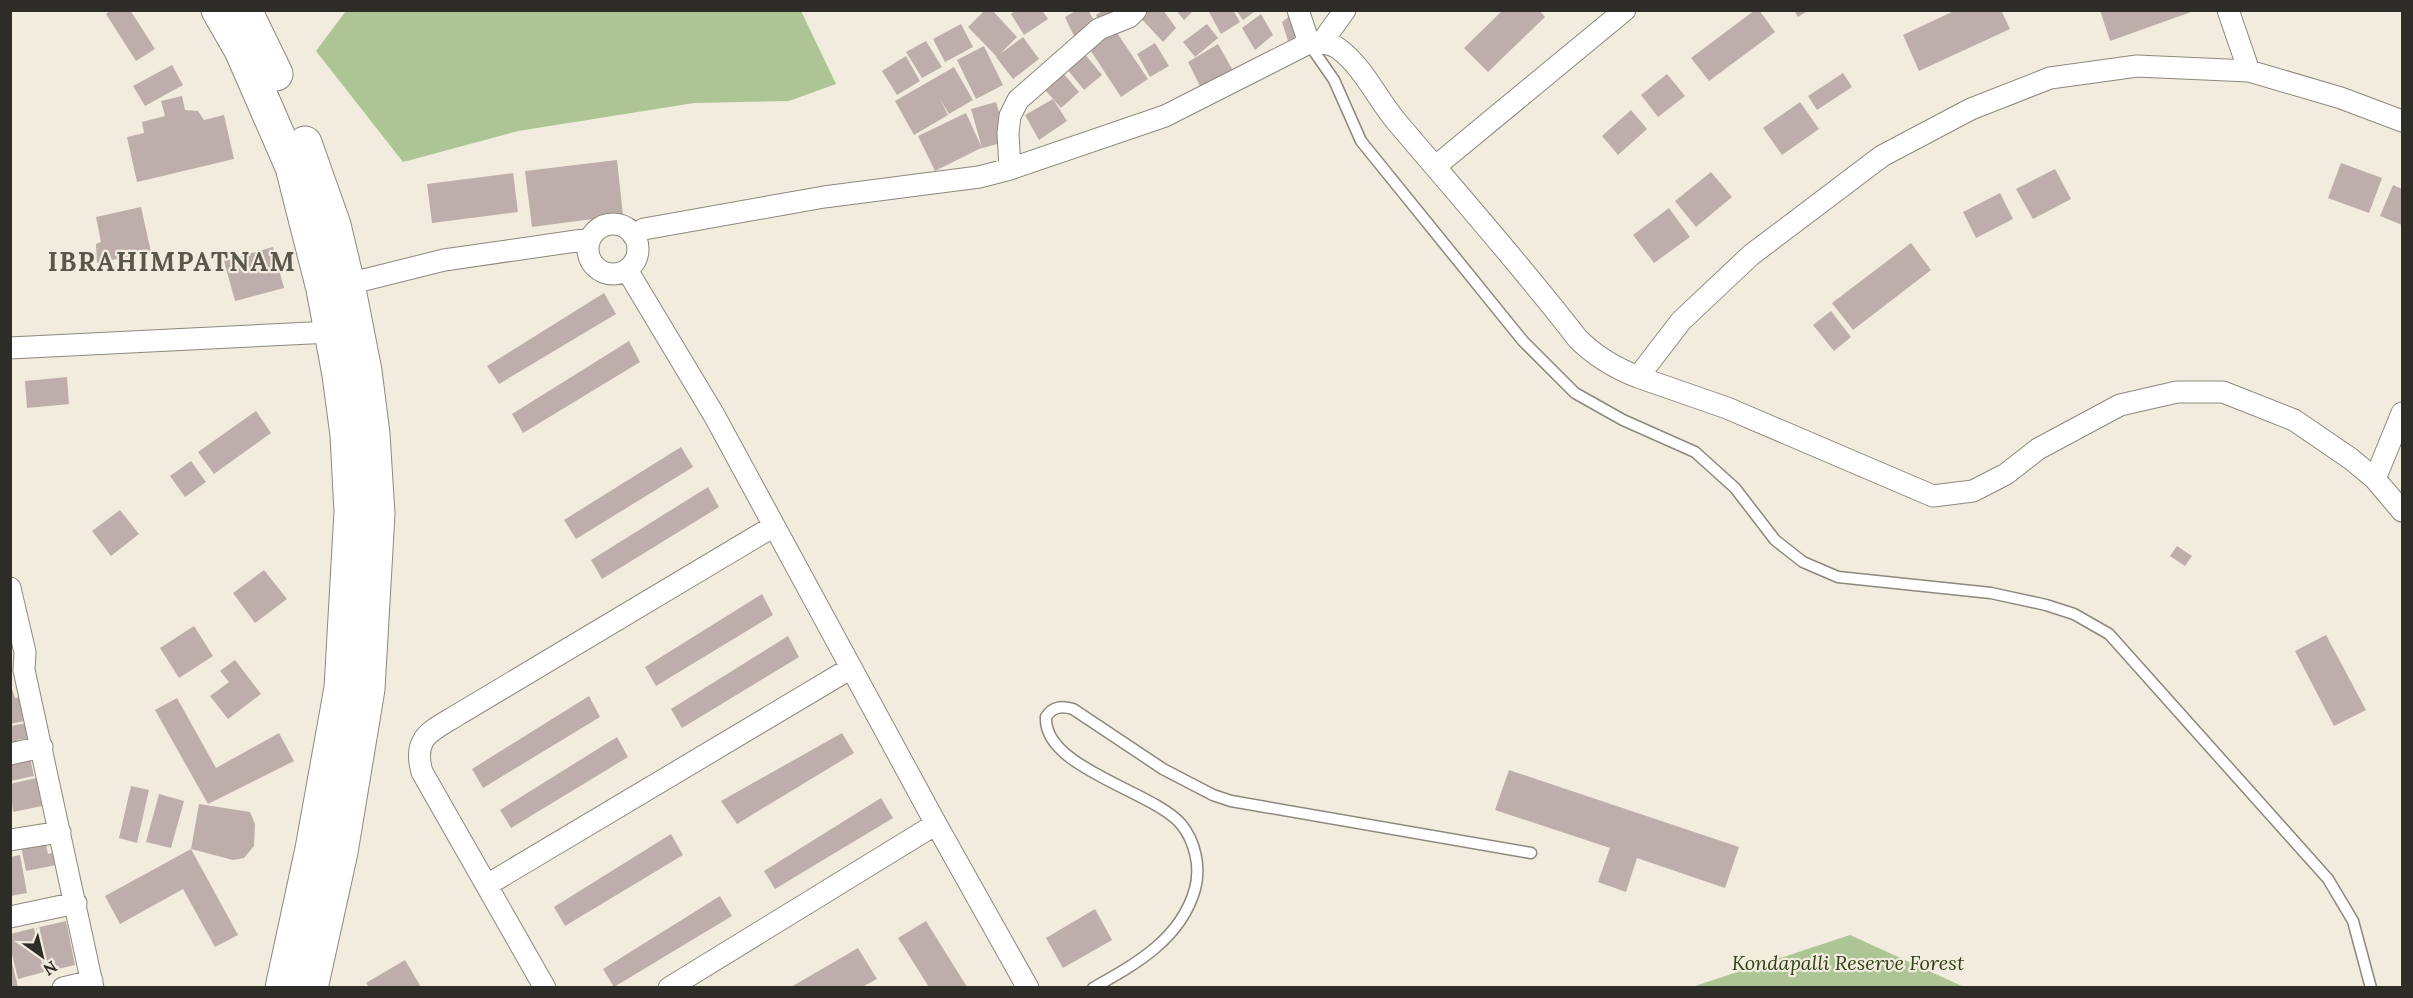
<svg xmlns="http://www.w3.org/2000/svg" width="2413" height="998" font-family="Lora,serif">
  <rect width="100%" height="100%" fill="#f1ecde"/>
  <!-- green -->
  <path fill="#adc594" d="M346,11h455l35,73 -47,17 -95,2 -176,28 -115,31 -87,-111z
    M1850,935l114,52h-272z"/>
  <!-- building -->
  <path fill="#beaeab" d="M111,10h19l25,39 -19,12 -30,-47z
    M985,10h7l25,27 -20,20 -29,-30z
    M1016,10h26l6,9 -24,16 -13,-21z
    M1077,10h11l11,19 -20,18 -14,-30z
    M1104,10h27l-29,17 -6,-12z
    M1143,10h20l13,18 -13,14 -26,-28z
    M1176,10h18l-10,10z
    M1211,10h22l7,12 -19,12 -12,-22z
    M1236,10h21l-14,10z
    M1503,10h36l6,7 -57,55 -24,-24z
    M1755,10h4l16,22 -66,49 -18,-23z
    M1794,10h15l-11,7z
    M1956,10h45l9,19 -91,42 -16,-36z
    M2100,10h91v2l-81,29z
    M1295,12l7,22 -14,7 -6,-19z
    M1261,14l12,21 -18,15 -13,-22z
    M961,24l12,23 -28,15 -12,-23z
    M1111,24l37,55 -27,18 -36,-55z
    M1207,24l11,14 -23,19 -12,-15z
    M1023,37l16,22 -26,20 -17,-22z
    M926,41l16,26 -20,11 -16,-26z
    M1155,43l14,23 -19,11 -13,-23z
    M1218,44l18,32 -32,18 -16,-32z
    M984,46l19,39 -27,14 -19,-39z
    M1079,47l23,28 -18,15 -21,-26z
    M906,56l14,25 -23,14 -15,-24z
    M172,65l11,20 -38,21 -12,-20z
    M954,67l19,33 -24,14 -9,-15 8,16 -34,20 -19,-34z
    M1059,68l20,24 -18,16 -21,-24z
    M1843,73l9,14 -35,23 -9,-14z
    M1667,74l18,22 -27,21 -17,-22z
    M182,96l3,14 13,1 6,9 20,-5 10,44 -97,23 -10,-45 17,-4 -2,-11 23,-6 -4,-15z
    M1053,99l14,22 -28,19 -14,-25z
    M996,102l12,39 -29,8 -44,22 -17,-35 48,-23 16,35 -11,-39z
    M1800,102l19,27 -37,26 -19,-27z
    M1631,110l16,19 -29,26 -16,-19z
    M617,160l6,55 -91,12 -7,-56z
    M2341,163l41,15 -13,35 -41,-15z
    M2055,169l16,30 -38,20 -17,-30z
    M1711,172l21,25 -36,30 -21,-26z
    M513,173l5,39 -86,11 -5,-39z
    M2393,185l9,4v36l-22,-9z
    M2000,193l13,26 -37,19 -13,-26z
    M141,207l10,45 -54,11 -1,-19 5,-2 -5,-25z
    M1669,208l21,29 -36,26 -21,-28z
    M1911,243l20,27 -78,60 -21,-27z
    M273,247l11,41 -49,13 -11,-40z
    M604,293l12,21 -117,70 -12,-18z
    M1831,311l20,26 -17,14 -21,-26z
    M629,341l11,21 -117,71 -11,-19z
    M67,377l2,27 -42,4 -2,-27z
    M256,411l15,22 -57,41 -16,-22z
    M681,447l12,20 -117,72 -12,-19z
    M191,461l15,21 -21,15 -15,-21z
    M708,487l11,20 -117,72 -11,-19z
    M120,510l19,24 -28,22 -19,-25z
    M2177,546l15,10 -7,10 -15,-10z
    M264,570l23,29 -32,24 -22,-30z
    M762,594l11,21 -117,71 -11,-19z
    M194,626l19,30 -34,22 -19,-30z
    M2326,635l40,75 -32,16 -39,-75z
    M788,636l11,21 -117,71 -11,-19z
    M235,660l26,34 -33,25 -18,-23 19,-14 -9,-11z
    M10,683l5,15 5,-1 5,24 -15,3z
    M589,696l11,21 -117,71 -11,-19z
    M177,698l39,70 63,-35 15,28 -86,43 -53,-94z
    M27,723l3,15 -13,2 1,5 -8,1v-20z
    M842,733l12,20 -117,71 -16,-23z
    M617,737l11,20 -117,71 -11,-18z
    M29,753l5,23 -24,5v-24z
    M1509,770l230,77 -14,41 -88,-30 -11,34 -28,-10 12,-34 -115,-38z
    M36,778l6,28 -29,6 -3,-28z
    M131,786l18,4 -12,53 -18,-5z
    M159,794l25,7 -13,47 -25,-6z
    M881,798l12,20 -118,71 -11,-18z
    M199,804l51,8 5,12 -1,22 -10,12 -11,2 -42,-11z
    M671,834l12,21 -118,71 -11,-19z
    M40,837l2,9 4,-1 2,9 6,-2 2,13 -30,6 -6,-29z
    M191,849l47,86 -23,12 -32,-58 -63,35 -15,-28z
    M20,855l7,38 -17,3v-39z
    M720,896l12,20 -118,71 -11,-18z
    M1095,909l17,31 -49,28 -17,-30z
    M66,921l9,44 -30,7 -9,-44z
    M926,921l41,66h-38l-31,-49z
    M34,928l10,44 -26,7 -8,-33v-12z
    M858,948l19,31 -15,8h-71z
    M10,958h1l7,29h-8z
    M405,960l16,27h-52l-3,-4z"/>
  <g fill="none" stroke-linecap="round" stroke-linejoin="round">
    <defs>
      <path id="lane" d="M1309,44l25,36 27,61 162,200 52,52 48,27 72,32 40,36 40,52 28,22 35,15 153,16 55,12 28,9 35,20 219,245 25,42 18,67
        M1093,988c43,-24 88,-49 102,-99 6,-22 0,-48 -14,-65 -28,-33 -138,-56 -135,-107 7,-11 16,-11 27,-8l90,60 50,26 18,6 300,52"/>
      <path id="street" d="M1298,10l11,33
        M2228,10l21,61
        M1322,42l23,-32
        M1436,166l189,-156
        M1010,169l-2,-36 2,-17 8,-16 81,-71 30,-12 7,-7
        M588 249a25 25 0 1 1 50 0a25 25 0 1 1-50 0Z
        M633,235l11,-6 180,-32 155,-20 31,-8 155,-53 144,-73c11,0 21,-1 30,6 25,19 37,48 57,72 61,72 124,143 182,218 18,18 37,29 60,38l43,-56 70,-66 131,-99 89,-47 79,-31 87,-12 112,5 92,27 61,23
        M627,270l87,145 222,409 92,164
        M348,284l96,-24 146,-21
        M10,348l321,-16
        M1638,377l89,31 206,88 40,-5 33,-17 32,-25 82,-44 57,-13h46l71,28 57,39 24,20 27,32
        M2375,479l27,-66
        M10,588l15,64 -1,18 69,318
        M10,754l32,-7
        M10,840l50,-8
        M487,885l364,-217
        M10,917l66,-14
        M63,988l29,-7
        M545,988l-123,-216c-10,-36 10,-41 37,-58l315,-188
        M669,988l267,-164"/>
      <path id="highway" d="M218,10l23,40 51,117 31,122 16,86 8,60 4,77 -10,176 -29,161 -30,139
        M245,10l31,64
        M305,143l29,82 14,59 17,87 8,63 5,80 -10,175 -27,163 -30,136"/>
    </defs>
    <!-- lane casing -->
    <use href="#lane" stroke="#8c887c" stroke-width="13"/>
    <!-- street casing -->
    <use href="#street" stroke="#8c887c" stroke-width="23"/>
    <!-- highway casing -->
    <use href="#highway" stroke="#8c887c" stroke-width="35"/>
    <!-- lane -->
    <use href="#lane" stroke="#fff" stroke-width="10"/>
    <!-- street -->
    <use href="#street" stroke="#fff" stroke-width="21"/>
    <!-- highway -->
    <use href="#highway" stroke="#fff" stroke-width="33"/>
  </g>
  <g text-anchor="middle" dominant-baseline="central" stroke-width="4.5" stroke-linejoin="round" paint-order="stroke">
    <!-- park labels -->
    <g font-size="20" font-style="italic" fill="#2e4212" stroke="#f1ecde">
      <text x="1848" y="962">Kondapalli Reserve Forest</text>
    </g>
    <!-- district labels -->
    <g font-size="26" font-weight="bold" letter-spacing="1.5" fill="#5a564b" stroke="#f1ecde">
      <text x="172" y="261">IBRAHIMPATNAM</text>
    </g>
  </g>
  <!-- border -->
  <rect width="2413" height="998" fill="none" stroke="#2e2c27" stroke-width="24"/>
  <!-- north arrow -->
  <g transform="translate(42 956) rotate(146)" stroke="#f1ecde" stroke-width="4.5" paint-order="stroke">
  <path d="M0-4.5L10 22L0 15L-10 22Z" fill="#2e2c27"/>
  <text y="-9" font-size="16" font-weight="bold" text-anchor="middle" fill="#2e2c27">N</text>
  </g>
</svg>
